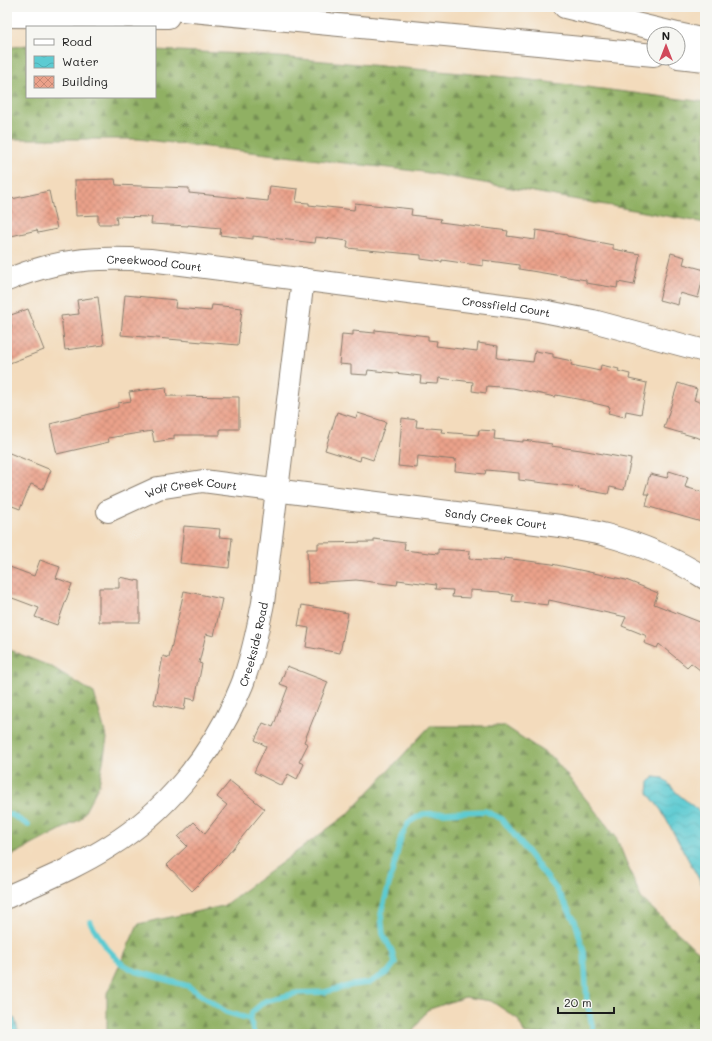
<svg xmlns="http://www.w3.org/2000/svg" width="712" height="1041" font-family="Mali,sans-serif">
  <defs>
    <pattern id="forest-firs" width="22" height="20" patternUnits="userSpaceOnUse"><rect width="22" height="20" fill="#90b064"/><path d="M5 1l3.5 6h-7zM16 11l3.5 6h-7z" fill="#758e52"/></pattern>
    <pattern id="water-waves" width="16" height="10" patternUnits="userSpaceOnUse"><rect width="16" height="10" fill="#5dcbd2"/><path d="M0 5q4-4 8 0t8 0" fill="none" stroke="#50aeb4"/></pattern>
    <pattern id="building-cross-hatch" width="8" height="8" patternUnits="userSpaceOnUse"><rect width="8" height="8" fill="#eaa18a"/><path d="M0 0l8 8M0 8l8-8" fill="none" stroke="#c88a76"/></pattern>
  </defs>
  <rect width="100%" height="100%" fill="#f6f6f2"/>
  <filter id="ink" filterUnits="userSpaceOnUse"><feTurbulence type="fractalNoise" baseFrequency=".025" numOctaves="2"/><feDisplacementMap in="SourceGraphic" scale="8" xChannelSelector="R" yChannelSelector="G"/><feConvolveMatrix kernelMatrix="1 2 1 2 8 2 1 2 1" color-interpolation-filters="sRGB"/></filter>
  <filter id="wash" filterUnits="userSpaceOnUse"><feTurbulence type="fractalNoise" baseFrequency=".012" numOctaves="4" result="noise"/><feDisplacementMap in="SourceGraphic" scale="16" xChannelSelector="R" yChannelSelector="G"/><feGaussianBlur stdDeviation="0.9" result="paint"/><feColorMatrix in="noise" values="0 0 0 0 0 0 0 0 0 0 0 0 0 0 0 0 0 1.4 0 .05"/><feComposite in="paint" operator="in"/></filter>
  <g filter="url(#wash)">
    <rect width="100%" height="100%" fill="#f3dbbc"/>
    <!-- forest -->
    <path fill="url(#forest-firs)" stroke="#566640" d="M27,45v52h128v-47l89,4 263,23 198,25v121l-282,-51 -285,-33h-131v-91z
      M7,649l45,18 42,26 13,46 -8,46 -18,34 -74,39z
      M430,726h75l49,33 62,78 25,61 52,49 12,9v78h-180l-7,-15 -27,-18 -26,-4 -38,13 -16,24h-304v-41l31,-69 85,-18 126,-93z"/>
    <!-- water -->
    <path fill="url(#water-waves)" stroke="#3c7477" d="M654,777l9,1 15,16 27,22v74l-44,-80 -13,-17 1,-11z
      M7,1014l8,5 4,15h-12z"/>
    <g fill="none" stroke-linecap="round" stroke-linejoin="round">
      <!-- stream -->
      <path stroke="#5dcbd2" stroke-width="5.5" d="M7,814l5,1 16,10
        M90,922l15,24 16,17 14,8 53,15 38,26 24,7
        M254,1034l-4,-15 2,-7 13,-11 32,-8 28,-1 27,-7 17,-2 19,-11 7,-9 -3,-12 -9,-17 -2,-20 14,-52 6,-25 8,-15 14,-8 62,-3 17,8 54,70 19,32 9,31 3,50 7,32"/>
    </g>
    <g id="blocks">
      <!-- building -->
      <path fill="url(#building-cross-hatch)" d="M115,179l1,6 73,3v5l79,8 2,-15 28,3 -2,13 13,1v2l45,5 1,-7 57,6 -1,6 30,4 -1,3 68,9 -1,5 28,4 1,-10 31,5v1l46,9v4l27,5 -6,31 -16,-3 -1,6 -31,-5v-3l-67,-11v-4l-36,-5v6l-41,-6v2l-21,-3v-4l-74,-7 1,-7 -32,-4 -1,6 -62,-7v3l-33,-4 1,-7 -33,-3v1l-37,-2 1,-7 -36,-1 1,8h-19v-9l-22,1 -1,-36z
        M49,191l8,38 -19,4 -1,-3 -30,7v-37z
        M671,253l14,4 -2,7 22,6 -7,28 -18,-5 -2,12 -19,-5z
        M125,295l51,5 -1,8 36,3 1,-6 30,3 -4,37 -117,-10z
        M98,297l6,48 -39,5 -4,-34 18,-2 -2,-14z
        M28,309l16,41 -37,14v-35l5,-2 -4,-11z
        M375,330l53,6v4l9,1 -1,5 41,5 1,-8 20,3 -1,12 36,4 2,-11 18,3v3l19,4 -1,4 29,6 1,-6 18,4 -1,2 12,3 -1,5 18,4 -6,31 -15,-3 -1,6 -17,-4 2,-6 -17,-4v-1l-37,-7 -1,2 -42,-9 -26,-2 -1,7 -14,-2 1,-9 -34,-4 -1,6 -18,-1 1,-7 -53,-6 -1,5 -16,-1v-9l-12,-1 3,-30 11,1v-4l22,2z
        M678,383l19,6 -3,11 11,4v26l-3,9 -38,-11z
        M166,387l1,9 72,1v32h-19v6h-46v4l-20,3 -2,-11 -44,7 1,4 -52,12 -7,-30 68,-17v-4l13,-2 -2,-9z
        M337,412l19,6 2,-5 28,9 -13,38 -12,-4 -1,5 -35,-11z
        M402,418l15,2 -1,7 26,2 -1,3 37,3 1,-5 16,1 -1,8 29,3v-2l29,4 -1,2 30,4 50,9 -7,31 -14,-3 -2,7 -30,-5 1,-2 -60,-7v-7l-33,-3 -1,4 -30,-3 1,-11 -38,-4 -1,12 -19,-2z
        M7,452l44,18 -8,19 -12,-5 -11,25 -13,-5z
        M669,471l19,6 -3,10 20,6v30l-59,-17 3,-12h-5l6,-20 17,4z
        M184,526l36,3 -1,8 13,1 -3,30 -49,-5z
        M374,539l31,4 -1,7 34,4v-5l32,2 -1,8 34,2 1,-3 48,6 74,16 32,13 -4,11 51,20v50l-14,-11 -4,4 -28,-23 -2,4 -13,-5 3,-7 -25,-10 4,-9 -77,-17 -1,5 -36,-4 1,-6 -13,-2v-1l-30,-2v8l-18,-1 1,-7 -18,-1 1,-4 -38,-5 -1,5 -41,-5 -48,3 -1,-34h11v-6l56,-1z
        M40,560l20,7 -4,11 16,6 -15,41 -22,-8 4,-9 -32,-12v-30l27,10z
        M119,577l21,4v41h-41v-34h20z
        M184,591l38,8 -8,37 -8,-2 -7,29 3,1 -7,36 -9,-2 -2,12 -30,-6 9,-48 6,2z
        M302,605l46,8 -8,40 -34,-6 3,-19 -11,-2z
        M287,666l41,16 -24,60 4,2 -9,18 5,2 -7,15 -9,-5 -6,12 -28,-14 12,-26 -11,-6 8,-17 10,4 15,-40 -8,-3z
        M230,781l35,28 -41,50 -32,32 -25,-26 20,-19 -9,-9 16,-15 11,11 22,-28 -10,-8z"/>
    </g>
  </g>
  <g filter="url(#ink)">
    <use href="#blocks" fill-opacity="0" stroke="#887c6c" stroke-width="1"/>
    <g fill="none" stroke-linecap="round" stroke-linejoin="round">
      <defs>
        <g id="street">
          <path id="s1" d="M7,280c29,-12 62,-20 93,-21 17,-1 34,0 50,1l383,49 60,12 112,30"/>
          <path id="s2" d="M108,511l50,-23 45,-7 23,3 334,42c15,3 31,5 46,9 34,9 69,24 99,43"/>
          <path id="s3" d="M7,897c35,-16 70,-30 103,-51 55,-34 99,-88 126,-147 3,-8 7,-15 9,-23 8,-23 13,-48 18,-73l40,-324"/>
        </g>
        <path id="highway" d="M150,7l504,48
          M565,7l112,27
          M7,16l161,1
          M678,34l27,6
          M678,57l27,3"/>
      </defs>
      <!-- street casing -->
      <use href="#street" stroke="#887c6c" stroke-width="24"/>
      <!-- highway casing -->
      <use href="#highway" stroke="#887c6c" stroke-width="24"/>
      <!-- street -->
      <use href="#street" stroke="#fff" stroke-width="22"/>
      <!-- highway -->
      <use href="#highway" stroke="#fff" stroke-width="22"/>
    </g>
  </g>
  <g text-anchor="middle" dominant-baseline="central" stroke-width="4" stroke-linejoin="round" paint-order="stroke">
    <!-- street labels -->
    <g font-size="11" fill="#1c1c1c" stroke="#f6f6f2">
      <text stroke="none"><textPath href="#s1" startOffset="150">Creekwood Court</textPath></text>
      <text stroke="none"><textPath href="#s1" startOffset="505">Crossfield Court</textPath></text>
      <text stroke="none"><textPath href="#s2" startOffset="88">Wolf Creek Court</textPath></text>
      <text stroke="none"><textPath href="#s2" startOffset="396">Sandy Creek Court</textPath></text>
      <text stroke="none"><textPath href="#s3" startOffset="369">Creekside Road</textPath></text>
    </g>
  </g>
  <!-- margin -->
  <rect width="712" height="1041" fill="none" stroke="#f6f6f2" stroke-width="24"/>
  <!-- legend -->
  <rect x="26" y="26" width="130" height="72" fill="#f6f6f2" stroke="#9f9f9c"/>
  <rect x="34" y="39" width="20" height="6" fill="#ffffff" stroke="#9f9f9c"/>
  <text x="62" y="46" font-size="12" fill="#1c1c1c">Road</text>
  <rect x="34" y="56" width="20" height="12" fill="url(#water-waves)" stroke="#9f9f9c"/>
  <text x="62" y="66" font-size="12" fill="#1c1c1c">Water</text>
  <rect x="34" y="76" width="20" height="12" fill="url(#building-cross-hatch)" stroke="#9f9f9c"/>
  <text x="62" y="86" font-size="12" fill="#1c1c1c">Building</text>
  <!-- north arrow -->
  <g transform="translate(666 46)"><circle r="19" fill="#f6f6f2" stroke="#9f9f9c"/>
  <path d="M0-3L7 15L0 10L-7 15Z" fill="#d1495b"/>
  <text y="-6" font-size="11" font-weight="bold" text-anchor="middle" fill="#1c1c1c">N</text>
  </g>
  <!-- scale -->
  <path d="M558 1007v6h56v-6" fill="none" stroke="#1c1c1c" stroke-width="2"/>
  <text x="564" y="1007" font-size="12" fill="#1c1c1c" stroke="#f6f6f2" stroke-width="3" paint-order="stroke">20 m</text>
</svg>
